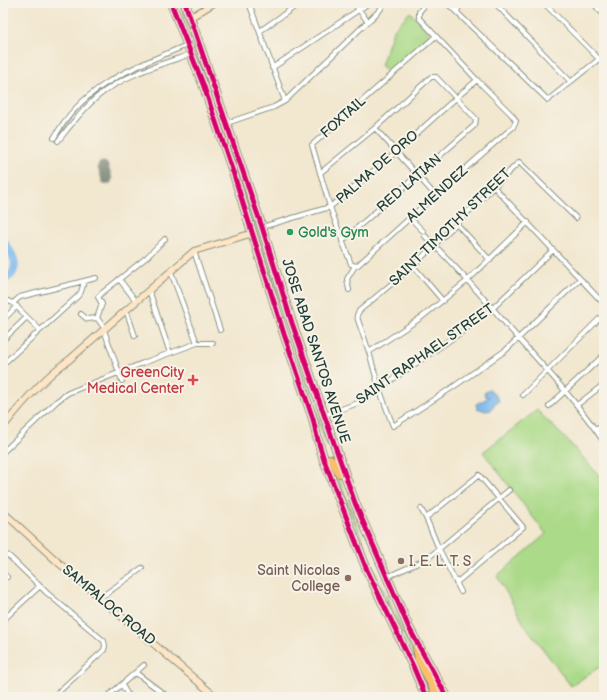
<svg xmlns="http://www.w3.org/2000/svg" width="607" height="700" font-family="'Balsamiq Sans',sans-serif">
  <rect width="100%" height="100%" fill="#f7f3e8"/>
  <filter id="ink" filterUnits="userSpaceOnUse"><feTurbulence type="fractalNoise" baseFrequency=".025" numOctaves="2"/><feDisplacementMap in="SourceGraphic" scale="8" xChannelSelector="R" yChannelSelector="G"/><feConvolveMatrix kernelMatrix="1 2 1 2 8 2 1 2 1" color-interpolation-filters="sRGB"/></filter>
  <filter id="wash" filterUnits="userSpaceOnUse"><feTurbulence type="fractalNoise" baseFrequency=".012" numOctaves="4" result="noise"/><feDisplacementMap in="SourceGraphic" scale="16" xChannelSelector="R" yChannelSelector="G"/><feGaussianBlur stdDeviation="0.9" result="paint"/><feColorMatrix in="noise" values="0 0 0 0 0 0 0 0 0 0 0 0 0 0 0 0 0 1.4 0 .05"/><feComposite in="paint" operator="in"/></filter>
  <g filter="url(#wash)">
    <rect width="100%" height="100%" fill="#f2e7cf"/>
    <!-- green -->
    <path fill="#abda88" stroke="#658c5e" d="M179,3h2l14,36 42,126 2,8h-1l-41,-124z
      M410,12l21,24 -43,37 -7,-8 13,-36z
      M244,189l84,256h-2l-84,-255z
      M537,410l32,32 35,39v183l-33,22 -47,-62 -27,-48 49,-42 -63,-82z
      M331,462l7,14 14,37 29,72 43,89 -1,1c-35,-71 -65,-139 -92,-213z"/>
    <!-- water -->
    <path fill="#78b8ed" stroke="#4c7a90" d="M490,389l1,3 5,3v3h2l1,3 -4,2 -4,7 -5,1 -9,-3 -1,-4 12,-6v-2h-3l-1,-3z"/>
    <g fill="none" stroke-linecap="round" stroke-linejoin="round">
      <!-- river -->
      <path stroke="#78b8ed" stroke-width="8" d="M3,240c6,11 18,22 8,35 -3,3 -4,4 -8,5"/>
      <!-- taxiway -->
      <path stroke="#889282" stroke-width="11" d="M103,167l4,12"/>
    </g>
  </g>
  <g filter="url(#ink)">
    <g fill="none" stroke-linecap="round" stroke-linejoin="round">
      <defs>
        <path id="street" d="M249,3l36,98
          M354,3l14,19
          M447,3l101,97 56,-45
          M495,3l75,78
          M544,3l55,56
          M593,3l11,12
          M457,12l3,-9
          M260,31l40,-28
          M272,68l97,-65
          M227,123l47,-16 11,-6 95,-91 4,-7
          M375,128l60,67
          M54,138c30,-54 79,-70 133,-93
          M58,141c12,-15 24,-31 39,-44 26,-22 62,-32 94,-43
          M320,173l55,-45 56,-51h5l40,42 -1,6 -133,116
          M493,186l111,118
          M410,218l14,14
          M576,218l-57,-56 -106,104 -54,45 -2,4 1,5 11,32 10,36 14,38 63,-41 50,-35 74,-71
          M456,223l34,37
          M262,227l68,-20 66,-55 60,-54 21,-18
          M425,236c33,32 64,68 94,103 30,33 60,66 85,103
          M194,251l26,79
          M355,266l-4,-2 -21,-57 -18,-62 124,-109
          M413,266l30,35
          M171,272l26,71
          M119,279l17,22
          M149,290l21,63
          M349,290l-2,-11 8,-13 3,-1 75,-68 80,-70 3,-6 -4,-6 -35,-35 -58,-62v-6l5,-6
          M3,299l10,4 27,27
          M13,303l7,-6 76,-19
          M126,310l9,26
          M81,314l6,5 10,-1 8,11
          M97,318l5,-14 -4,-7 4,-4 45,-36 18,-18
          M3,320l14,-14
          M104,330l18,51
          M3,340l24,-23
          M369,352l53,-35 45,-36 61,-59
          M3,364l75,-68 3,-4 3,-10
          M523,395l81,-81
          M577,405l27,-21
          M549,406l55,-51
          M325,415l33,-12 108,-74 27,-21 60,-58
          M596,430l8,-6
          M3,452l54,-51 11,-8 75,-30 54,-20h16
          M602,465l2,-1
          M421,509l5,9 13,31 22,43
          M426,518l53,-43 44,52 -67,56
          M3,557l4,-2 3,2 37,36 57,48 1,5 -1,4 -51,47
          M3,573l4,4
          M387,577l40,-18 82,-69
          M100,598l42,-30
          M3,620l37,-34
          M136,673l32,24
          M122,685l7,12
          M3,694l3,3
          M107,697l37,-32"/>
        <path id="secondary" d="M191,17l23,-14
          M3,427c19,-24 41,-50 66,-67l125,-109 59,-18
          M3,512l57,52 156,133"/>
        <path id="highway" d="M171,3l32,81 32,94 49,156 29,85 4,18 7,23 43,110 46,96 13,31
          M185,3l77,224 30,96 63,180 54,125 38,69
          M324,460l6,-1 3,2 6,12
          M417,647l2,12 19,38"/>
      </defs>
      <!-- street casing -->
      <use href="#street" stroke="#889282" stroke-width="6"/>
      <!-- secondary casing -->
      <use href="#secondary" stroke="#889282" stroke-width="8"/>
      <!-- highway casing -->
      <use href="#highway" stroke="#889282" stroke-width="10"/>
      <!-- street -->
      <use href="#street" stroke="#fff" stroke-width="4"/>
      <!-- secondary -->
      <use href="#secondary" stroke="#fde5c5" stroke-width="6"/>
      <!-- highway -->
      <use href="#highway" stroke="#fabe6d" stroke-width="8"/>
      <defs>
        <path id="cycleway" d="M171,3l32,81 32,94 49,156 29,85 4,18 7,23 43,110 46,96 13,31
          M185,3l77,224 30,96 63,180 54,125 38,69"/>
      </defs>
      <!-- cycleway casing -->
      <use href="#cycleway" stroke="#f7f3e8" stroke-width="8"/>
      <!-- cycleway -->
      <use href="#cycleway" stroke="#d6006c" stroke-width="5"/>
    </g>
  </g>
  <!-- markers -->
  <circle fill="#2e9e5b" stroke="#f7f3e8" stroke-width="1.5" cx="290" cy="232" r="4"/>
  <path fill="#e0444e" stroke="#f7f3e8" stroke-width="1.5" d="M191 374h4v4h4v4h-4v4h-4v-4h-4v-4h4z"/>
  <g fill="#8d6e63" stroke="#f7f3e8" stroke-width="1.5">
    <circle cx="401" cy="561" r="4"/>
    <circle cx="348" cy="578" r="4"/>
  </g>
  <g text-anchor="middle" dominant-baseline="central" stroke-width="4" stroke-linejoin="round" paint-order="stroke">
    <!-- street labels -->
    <g font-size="14" fill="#1f3d34" stroke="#f7f3e8">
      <text transform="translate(343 117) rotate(-42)">FOXTAIL</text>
      <text transform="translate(377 167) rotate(-41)">PALMA DE ORO</text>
      <text transform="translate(409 183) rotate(-41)">RED LATIAN</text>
      <text transform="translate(437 194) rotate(-42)">ALMENDEZ</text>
      <text transform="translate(450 227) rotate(-44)">SAINT TIMOTHY STREET</text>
      <text transform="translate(316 351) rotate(72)">JOSE ABAD SANTOS AVENUE</text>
      <text transform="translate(425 354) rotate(-35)">SAINT RAPHAEL STREET</text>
      <text transform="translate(109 605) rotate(40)">SAMPALOC ROAD</text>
    </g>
    <!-- leisure labels -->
    <g font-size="14" fill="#27864d" stroke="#f7f3e8" text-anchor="start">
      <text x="298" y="232">Gold's Gym</text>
    </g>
    <!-- health labels -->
    <g font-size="14" fill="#be3a42" stroke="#f7f3e8" text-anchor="end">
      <text x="184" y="372">GreenCity<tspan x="184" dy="16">Medical Center</tspan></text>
    </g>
    <!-- education labels -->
    <g font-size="14" fill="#785e54" stroke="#f7f3e8" text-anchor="start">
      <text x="409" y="561">I. E. L. T. S</text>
      <text x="340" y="570" text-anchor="end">Saint Nicolas<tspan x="340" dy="16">College</tspan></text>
    </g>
  </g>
  <!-- margin -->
  <rect width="607" height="700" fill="none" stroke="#f7f3e8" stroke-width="16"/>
</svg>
